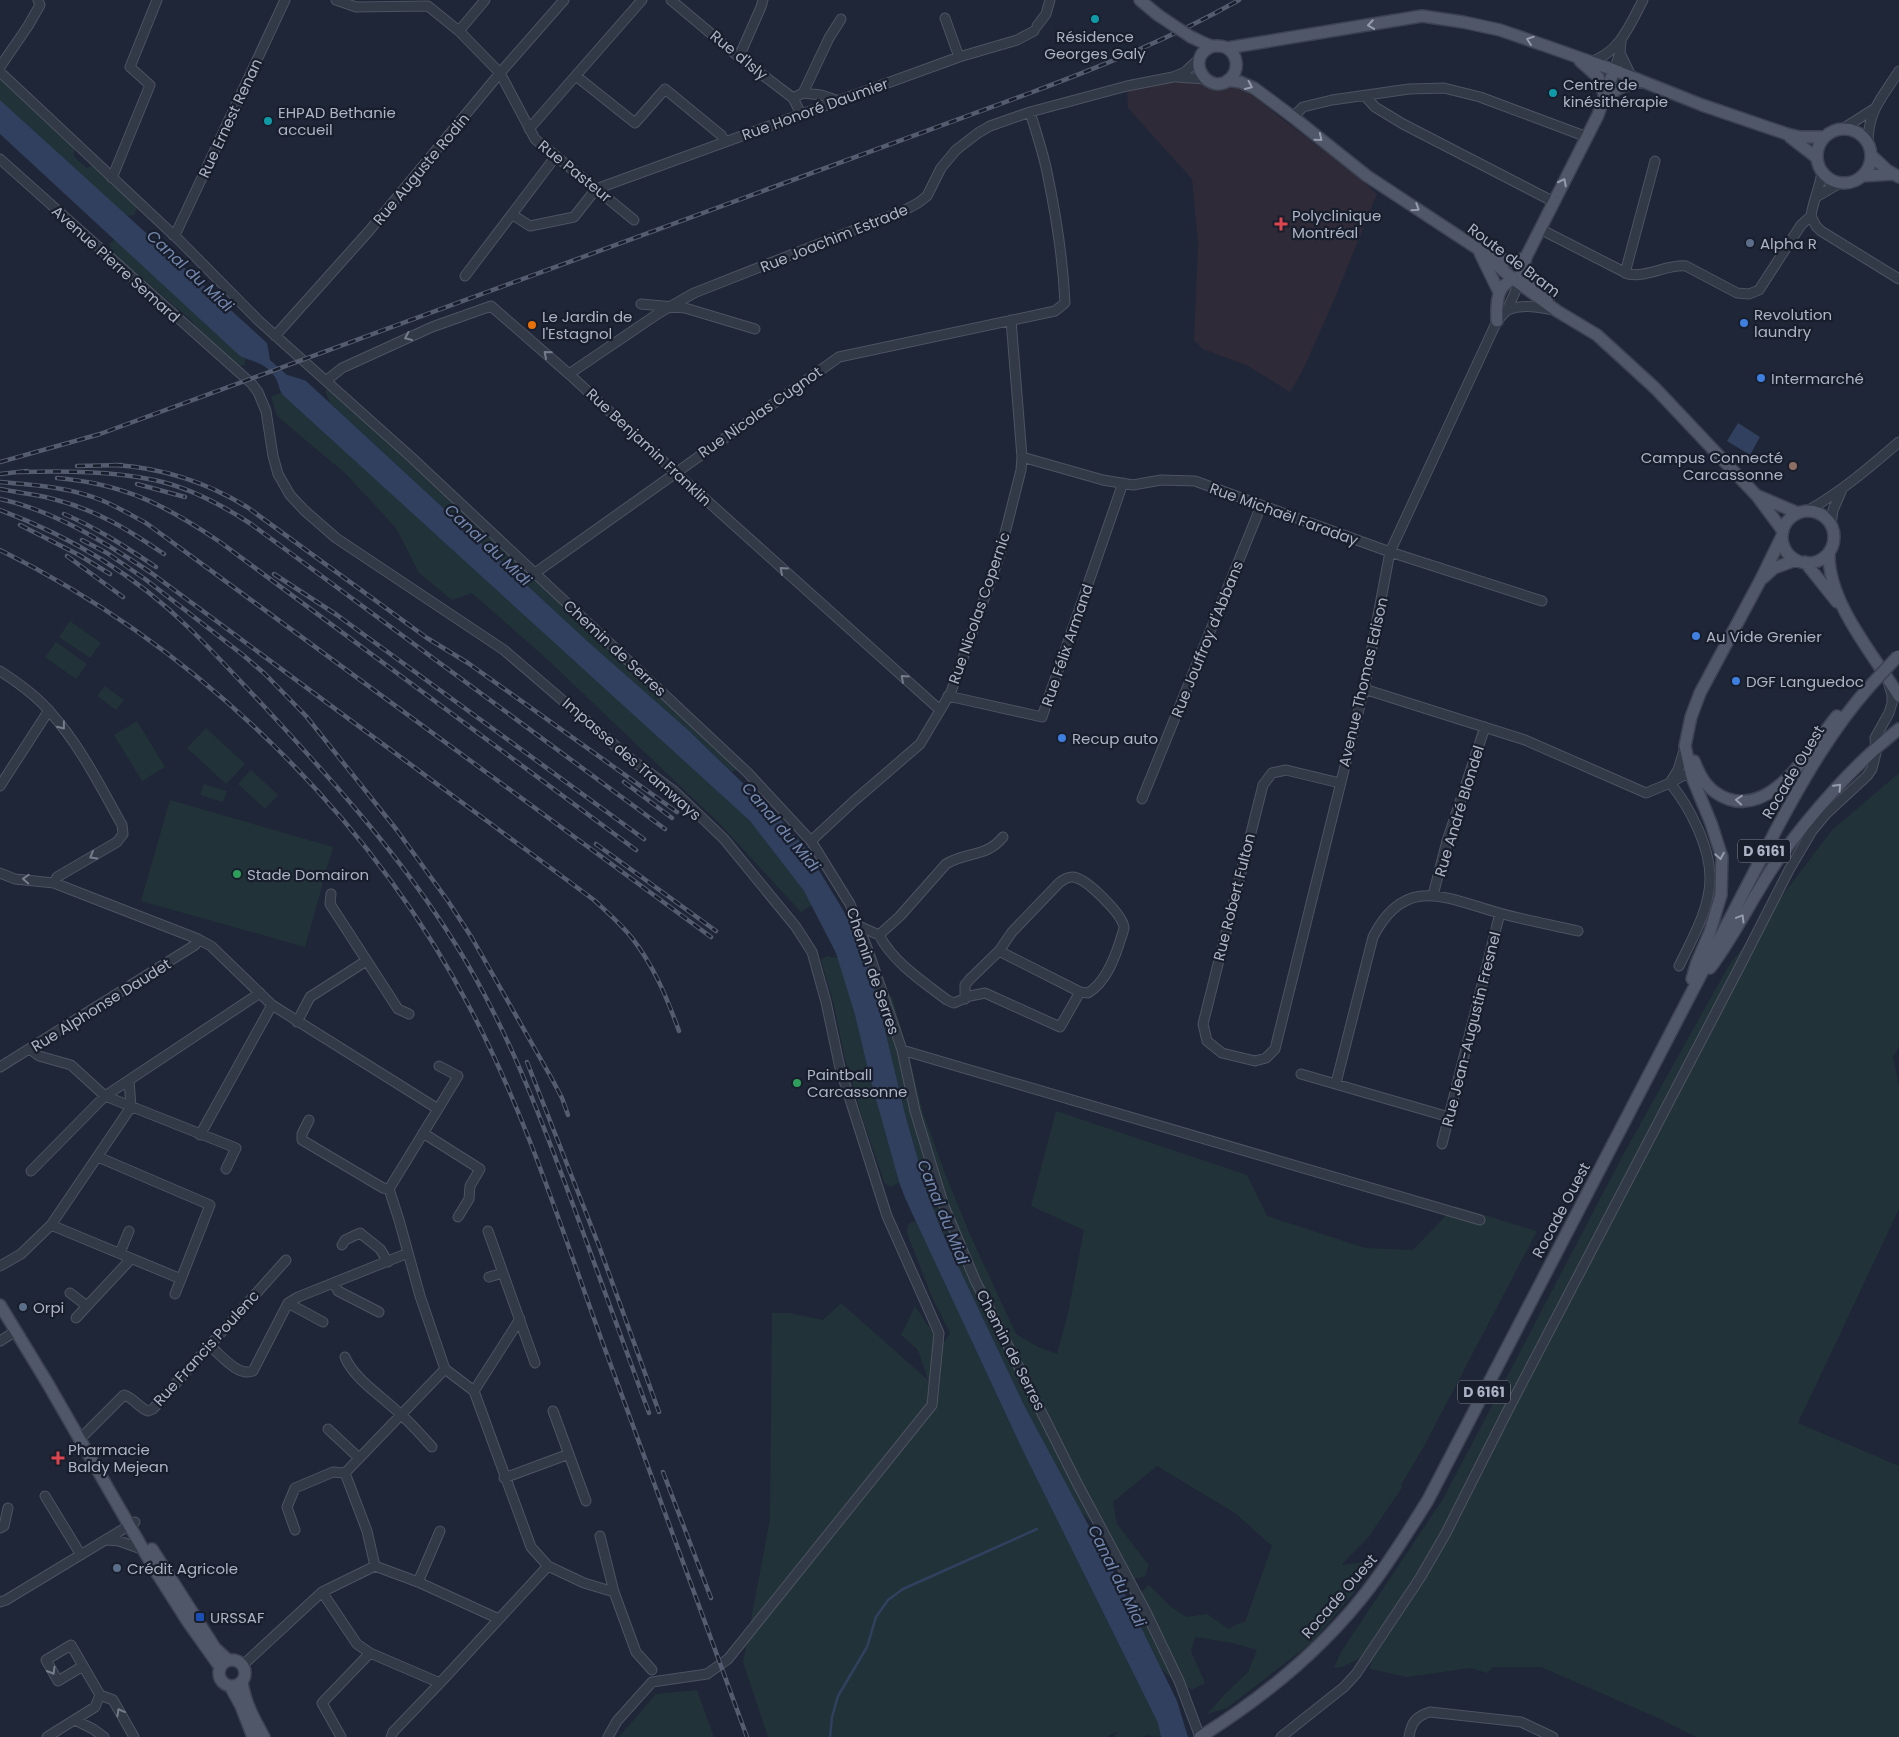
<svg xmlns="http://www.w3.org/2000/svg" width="1899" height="1737" font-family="Poppins,sans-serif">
  <rect width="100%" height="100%" fill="#1f2637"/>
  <!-- medical -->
  <path fill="#2e2a38" d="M1190,78l17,7 16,3 17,-2 125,97 12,11 -40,99 -34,77 -13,22 -42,-26 -45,-17 -9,-9 4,-96 -6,-65 -64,-71 -1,-22z"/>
  <!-- green -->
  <path fill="#213338" d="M0,77l74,69v11l13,11 6,-3 43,38 1,5 -3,7 -8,1 -126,-116z
    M115,239l130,120v6l-8,2 -38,-36 -7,-10 -80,-68 -3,-9z
    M327,385l9,6 397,371 4,7 -5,3 -45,-43 -101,-89 -256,-237 -4,-10z
    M281,393l469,428 54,70 8,14 -11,7 -83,-90 -169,-161 -77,-68 -20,7 -33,-27 -23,-45 -50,-54 -69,-58 -6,-20z
    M70,621l31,22 -11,15 -31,-21z
    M56,642l31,22 -11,15 -31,-22z
    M105,686l19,14 -8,10 -19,-14z
    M137,721l28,46 -23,14 -28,-46z
    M206,728l39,36 -19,20 -39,-36z
    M251,770l27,25 -13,14 -27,-25z
    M1899,773v273l-6,11 6,29v123l-101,214 101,43v271h-203l-40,-20 -115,-50h-48l-6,6 -17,-5 -63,9 -37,-8 1,-6 -10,-5 -19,9 -8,1 7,-16 102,-153 180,-344 105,-188 104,-137z
    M204,784l23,7 -4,11 -23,-7z
    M170,800l163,47 -28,100 -164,-46z
    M827,956l11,2 17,57 14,59 30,108 -7,5 -7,-3 -21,-61 -19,-65 -12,-57 -12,-41z
    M876,992l10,1 6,4 15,51 16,65 23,63 25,61 45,97 22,13 19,7 11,-41 16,-83 -53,-24 25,-95 191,64 20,41 98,32 48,2 42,-44 82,25 -114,217 -22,37 2,1 -35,52 -27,27 17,-2 14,-4 -19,35 -42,49 -84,65 -20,6 18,-20 23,-22 9,-22 -24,-7 -38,-6 -4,14 14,32 -13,7 -22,-13 -9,-9 -30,-61 3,-8 15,-14 22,22 15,10 21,-3 22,15 8,-5 8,-2 27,-76 -37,-33 -78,-47 -44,36 4,22 32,41 -4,11 -18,5 -22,-46 -24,-23 -56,-105 -82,-173 -15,-39 -23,-81z
    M916,1221l107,230 135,272 3,13c-4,1 -10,1 -13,-1l-7,2h-28l4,-5 -11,5h-338l-25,-75 27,-143 2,-206h18l33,7 18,-17 87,77 -10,-30 -17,-15 14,-29 13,20 17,16 5,-9 -18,-36 -25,-64 1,-9z
    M697,1690l17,47h-95l37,-43z"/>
  <!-- water -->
  <path fill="#31405f" d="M0,100l267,243 3,17 17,15 14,4 5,2 280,259 101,89 97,94 22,26 37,61 16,30 17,52 29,122 23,81 15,39 82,173 95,177 57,117 11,36h-27l-3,-14 -135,-272 -117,-251 -7,-18 -30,-108 -14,-59 -19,-62 -32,-62 -54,-70 -464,-423c-8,-7 -6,-13 -11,-21 -11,-16 -21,-14 -35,-21l-240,-222z
    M1738,423l22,14 -10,18 -23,-14z"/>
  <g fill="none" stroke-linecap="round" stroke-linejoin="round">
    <!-- stream -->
    <path stroke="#31405f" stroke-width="2.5" d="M830,1737l2,-20 6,-21 29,-49 9,-30 12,-17 15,-11 134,-60"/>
    <defs>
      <path id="minor" d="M336,0l20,7 72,-1 31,25 41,42 35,66 99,81
        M671,0l68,57 54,41 8,16
        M945,18l14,39
        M1037,26l9,-12 4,-14
        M459,31l26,-31
        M1620,53l12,25
        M739,57l22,-50 2,-7
        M1589,62c30,-8 41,-37 54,-62
        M0,67l28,-41 12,-21 -2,-5
        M1614,70l6,-17 1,-12
        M0,72l180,169 79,80 152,136 337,316 63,68 39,63 19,49 33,97 13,61 29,95 31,74 102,203 68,127 34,71 21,56
        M576,76l59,47 30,-34 56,46 4,7
        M1176,77l30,2
        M803,93l18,2 18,6
        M1365,96l10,11 28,17 151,78
        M793,98l10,-5 26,-55 12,-19
        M1293,117l10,-10 29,-7 77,-11 35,-1 36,9 107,40
        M1844,128l30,-19
        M529,129l113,-129
        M1868,144c0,-34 14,-46 31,-73
        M0,159l252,225 6,8 8,19 7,45 5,18 12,21 14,15 32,28 168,112 128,110 42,31 50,48 72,88 16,25 14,50 14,66 47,148 52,117 -7,72 -204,254 -21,15 -55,8 -35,39 -9,16
        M112,178l38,-93 -20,-18 27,-67
        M1816,197l24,-14
        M513,215l17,11 44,-9 22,-28 363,-132 58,-17 17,-9
        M1811,216l5,10 5,5 78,48
        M1540,229l88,45c19,4 39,-10 58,-8l51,27 12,1 10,-4 42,-65 10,-9c2,-15 9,-29 11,-44
        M173,235l4,-4 108,-231
        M1625,273l30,-112
        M465,276l91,-120
        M641,304l44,4 70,21
        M1507,310c16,-6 29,-3 46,0
        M275,336l94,-105 131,-158 64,-73
        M569,374l90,-61 35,-20 211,-83 13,-7 9,-7 14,-28 15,-18 22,-17 12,-7 40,-14 97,-26 46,-9 12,-5 15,-14
        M327,380l15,-12 90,-41 59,-21 78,68 106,98 265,238
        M1022,457l81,23 30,5 28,-5 34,1 195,71 152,49
        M1807,511c34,-19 63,-44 92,-69
        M1831,525l2,-15 8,-18
        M535,573l304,-216 216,-46 10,-8c-2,-44 -9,-88 -18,-131 -4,-20 -11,-40 -17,-60
        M0,671c17,11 37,25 50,41 30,33 50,74 72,113l1,9 -6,8 -60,35 -3,6
        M1364,689l161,51 121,53 24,-10 14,-8 8,2
        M948,696l94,21 81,-234
        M1671,781l7,-11 7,-23
        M1340,783l-54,-13 -14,3 -9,12 -60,239 4,17 15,12 33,8 11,-3 9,-9 89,-360 26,-137 107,-231 10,-11 14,-31
        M1670,783c20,24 40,64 40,95 0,31 -18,61 -31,88
        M0,786l49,-76
        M1142,799l119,-293
        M811,841l43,-40 66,-57 31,-52 48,-135 22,-87 1,-13 -11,-137
        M0,873l15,6 39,4 144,56 13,7 61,59 166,104 -49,80 10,31 21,76 25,73 29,22 57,156 17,19 36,17 30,9 22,60 16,18
        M331,894l-1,10 68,105 11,5
        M1433,895l14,-54 38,-114
        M859,926l20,9 21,-19 46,-52c21,-13 40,-6 57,-27
        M879,935c15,28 43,46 68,65l7,3 16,-7 15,-3 75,34 20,-35 -81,-41
        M965,999v-14l5,-6 29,-28 13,-19 47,-49c5,-4 11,-8 18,-5 12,4 45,36 47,49 0,3 -2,8 -3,11 -6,20 -15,44 -33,55l-8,-1
        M297,1022l13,-25 56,-36
        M30,1049l9,7 32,9 34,31 131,52 -10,21
        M902,1050l578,170
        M0,1067l195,-122 3,-6
        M1301,1074l148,43
        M1336,1083l37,-146c32,-63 73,-39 126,-24 26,7 53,12 79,18
        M438,1109l20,-33 -19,-10
        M309,1120l-7,14v6l81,48 6,1
        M423,1133l57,36 -10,17 -1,13 -11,18
        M200,1135l72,-130
        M1442,1144l58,-231
        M31,1171l74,-75 155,-103
        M51,1225l130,54 29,-74 -112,-48
        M488,1231l47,132
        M342,1245l3,-5 15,-7 20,16 8,13
        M120,1253l9,-22
        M0,1266l21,-12 30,-29 80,-118 -2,-27
        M489,1277l14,-4
        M334,1283l4,8 41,21
        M70,1293l17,13 44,-47
        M175,1294l6,-15
        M288,1303l35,19
        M76,1318l11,-12
        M0,1341l16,-10
        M210,1346c12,10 28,31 43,25l35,-68 10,-6 110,-44
        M345,1357c8,21 38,40 54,56 12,10 22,22 33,34
        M474,1391l46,-72
        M553,1411l33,90
        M328,1429l31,29
        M80,1439l44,-44c10,3 15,13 24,16l5,-2 133,-149
        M504,1478l65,-24
        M45,1496l36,59
        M0,1528l4,-2 4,-18
        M295,1530l-8,-23 8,-19 38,-16 12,1
        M600,1536l14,56
        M107,1540l12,1 25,9
        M375,1566l-8,-35 -22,-58 100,-104
        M418,1582l22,-51
        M322,1592l35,52 13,9 70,30 59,-64
        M0,1602l6,-2 129,-78
        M243,1665l79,-73 53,-26 43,16 81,37 49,-53
        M100,1695l13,5 21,37
        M75,1720l18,9 11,8
        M47,1737l48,-30 5,-12 -29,-50 -25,15 12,21 25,-15
        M341,1737l-19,-34 48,-50
        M391,1737l2,-5 47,-49
        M1281,1737l63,-50 12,-13 64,-96 26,-45 61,-121 232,-444 50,-98 23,-39 14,-17 41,-38 5,-7 4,-16 -1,-15 14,-25 3,-10v-8l-3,-10
        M1409,1737c2,-14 7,-21 21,-25l91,10 32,15"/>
      <path id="major" d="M1140,0l18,15
        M1191,37c7,3 14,7 21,9 6,0 10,-1 15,2 11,7 12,21 4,30 -21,21 -50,-20 -18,-32
        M1227,48l195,-32 41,6 37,8 49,17 65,23 88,35 85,29 13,3h24
        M1580,61l18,16 7,20
        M1228,80l12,2 14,6 39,29 74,59 111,73 34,29 45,33 40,24 59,54 101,107 26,35
        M1605,97l14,-9 21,-7
        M1817 156a27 27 0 1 1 54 0a27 27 0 1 1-54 0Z
        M1790,137l27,21
        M1871,155l16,15 12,7
        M1862,176l32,-2
        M1480,253l19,39
        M1488,253c15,6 23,13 38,4
        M1522,276l4,-19 72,-142 16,-45
        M1497,321c-1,-23 0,-39 25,-45l27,20
        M1758,496l40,17
        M1782 537a26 26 0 1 1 52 0a26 26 0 1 1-52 0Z
        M1829,552c-2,50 45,103 70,144
        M1805,562l32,40
        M1763,578l11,-10 22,-8
        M1694,761c7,18 15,31 34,38 47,16 84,-53 109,-83
        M1710,968c25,-33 43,-72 67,-107 32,-45 78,-98 122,-132
        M1692,979l5,-17 13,-30 11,-37 1,-38 -11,-34 -19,-46 -7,-31 6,-29 9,-24 61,-114 21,-43
        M0,1305l48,79 107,186 33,52 32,45
        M152,1549l63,99 13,12
        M219 1673a13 13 0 1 1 26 0a13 13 0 1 1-26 0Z
        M242,1682c3,21 12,37 22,55
        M230,1686l11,20 12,31
        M1200,1737c64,-40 126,-91 171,-151 21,-28 39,-57 57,-86l349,-672c27,-50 55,-99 92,-141"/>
    </defs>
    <!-- minor casing -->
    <use href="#minor" stroke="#4d5362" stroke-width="11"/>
    <!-- major casing -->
    <use href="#major" stroke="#3c4251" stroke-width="14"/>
    <!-- minor -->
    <use href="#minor" stroke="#323947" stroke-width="9"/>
    <!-- major -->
    <use href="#major" stroke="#505768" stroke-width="11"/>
    <defs>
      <path id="rail" d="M0,462l100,-28 930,-341c72,-27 142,-55 209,-93
        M115,465c49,3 91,17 132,42l180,131 41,25 209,149
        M77,466l45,-1
        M21,472c44,-1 90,-1 133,8 34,7 68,25 97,44l414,305
        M0,474l27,-3
        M57,478c68,6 108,27 163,64l416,308
        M0,482c34,3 69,5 101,18 15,6 30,15 45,23l565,414
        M137,484l48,13
        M0,489c18,4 36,5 53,10 44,11 74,30 111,55
        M0,499c55,12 104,43 150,73l444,328c13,12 27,24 38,38 22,28 35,60 47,93
        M0,510c70,26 136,66 189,118 25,24 48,50 72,75 71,77 140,153 195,242 50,80 83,168 116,257 25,70 51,140 77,211
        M64,514c33,14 62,33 92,53
        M20,525l59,30 31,19
        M82,540l25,13 38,26 98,76 22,19 41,42 90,113 52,72 24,37 80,141 10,19 6,17
        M0,550c198,98 369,264 471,460 55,105 91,220 131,331 48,132 97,264 145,396
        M67,556l56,41
        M274,574l63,41 307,224
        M624,782l48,36
        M596,844l120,87
        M527,1062l72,184 60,166
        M663,1472l48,126"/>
    </defs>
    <!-- rail casing -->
    <use href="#rail" stroke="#545c6f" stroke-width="4.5"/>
    <!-- rail -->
    <use href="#rail" stroke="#181e2c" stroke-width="2.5" stroke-dasharray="8" stroke-linecap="butt"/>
    <defs>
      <path id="major-bridge" d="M1158,15l33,22
        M1869,687l29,-31"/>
    </defs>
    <!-- major-bridge casing -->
    <use href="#major-bridge" stroke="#3c4251" stroke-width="14" stroke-linecap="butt"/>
    <!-- major-bridge -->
    <use href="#major-bridge" stroke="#505768" stroke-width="11"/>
  </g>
  <!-- one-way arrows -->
  <defs><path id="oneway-chevron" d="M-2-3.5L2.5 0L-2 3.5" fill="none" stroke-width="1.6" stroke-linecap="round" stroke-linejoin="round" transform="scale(1.25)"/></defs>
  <g stroke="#959cad">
    <use href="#oneway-chevron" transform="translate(1371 25) rotate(171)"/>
    <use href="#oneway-chevron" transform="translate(1530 40) rotate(-161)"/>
    <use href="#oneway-chevron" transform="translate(1249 86) rotate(25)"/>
    <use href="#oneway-chevron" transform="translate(1319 138) rotate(39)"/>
    <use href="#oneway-chevron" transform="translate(1563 182) rotate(-63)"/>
    <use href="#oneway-chevron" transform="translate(1416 208) rotate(33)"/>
    <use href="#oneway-chevron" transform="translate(1838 787) rotate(-47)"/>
    <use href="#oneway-chevron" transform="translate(1739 800) rotate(-176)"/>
    <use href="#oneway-chevron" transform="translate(1720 856) rotate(80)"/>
    <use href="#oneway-chevron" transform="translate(1741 918) rotate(-59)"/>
  </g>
  <g stroke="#757c8c">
    <use href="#oneway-chevron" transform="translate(408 337) rotate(155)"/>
    <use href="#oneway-chevron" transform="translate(547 354) rotate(-139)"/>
    <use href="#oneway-chevron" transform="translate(783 570) rotate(-138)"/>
    <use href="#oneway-chevron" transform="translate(904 678) rotate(-138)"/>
    <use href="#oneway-chevron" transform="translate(62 726) rotate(52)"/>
    <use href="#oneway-chevron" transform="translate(93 856) rotate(150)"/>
    <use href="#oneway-chevron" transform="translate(26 879) rotate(-177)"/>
    <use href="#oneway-chevron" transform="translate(52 1671) rotate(60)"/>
    <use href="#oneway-chevron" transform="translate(120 1712) rotate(-119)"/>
  </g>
  <!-- markers -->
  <g fill="#0f9aa8" stroke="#181e2c" stroke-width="2">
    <circle cx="1095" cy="19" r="5"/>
    <circle cx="1553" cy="93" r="5"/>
    <circle cx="268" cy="121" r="5"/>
  </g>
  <g fill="#e0444e" stroke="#181e2c" stroke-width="2">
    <path d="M1278.5 216.5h5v5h5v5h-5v5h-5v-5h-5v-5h5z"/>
    <path d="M55.5 1450.5h5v5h5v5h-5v5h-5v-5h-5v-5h5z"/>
  </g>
  <g fill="#5c6f8a" stroke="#181e2c" stroke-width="2">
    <circle cx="1750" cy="243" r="5"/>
    <circle cx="23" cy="1307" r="5"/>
    <circle cx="117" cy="1568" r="5"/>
  </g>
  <g fill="#3f7fe0" stroke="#181e2c" stroke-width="2">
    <circle cx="1744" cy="323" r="5"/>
    <circle cx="1761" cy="378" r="5"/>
    <circle cx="1696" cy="636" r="5"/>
    <circle cx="1736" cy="681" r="5"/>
    <circle cx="1062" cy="738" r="5"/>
  </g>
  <circle fill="#e8710a" stroke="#181e2c" stroke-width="2" cx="532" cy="325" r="5"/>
  <circle fill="#8d6e63" stroke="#181e2c" stroke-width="2" cx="1793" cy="466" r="5"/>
  <g fill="#2e9e5b" stroke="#181e2c" stroke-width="2">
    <circle cx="237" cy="874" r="5"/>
    <circle cx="797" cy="1083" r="5"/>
  </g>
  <rect fill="#1a4fb4" stroke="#181e2c" stroke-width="2" x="195" y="1612" width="10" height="10" rx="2.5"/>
  <g text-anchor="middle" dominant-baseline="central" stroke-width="4.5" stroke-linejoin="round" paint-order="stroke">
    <!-- shield labels -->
    <g fill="#181e2c" stroke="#808696" stroke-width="1">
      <rect x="1738" y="839.5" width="52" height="23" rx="4"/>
      <rect x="1458" y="1380.5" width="52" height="23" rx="4"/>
    </g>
    <g font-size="14" font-weight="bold" fill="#acb3c4">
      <text x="1764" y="851">D 6161</text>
      <text x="1484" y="1392">D 6161</text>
    </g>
    <!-- poi labels -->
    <g font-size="15" fill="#acb3c4" stroke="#181e2c" text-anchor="start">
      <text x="1095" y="36" text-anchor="middle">Résidence<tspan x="1095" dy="17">Georges Galy</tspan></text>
      <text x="1563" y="84">Centre de<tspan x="1563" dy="17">kinésithérapie</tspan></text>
      <text x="278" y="112">EHPAD Bethanie<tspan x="278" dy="17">accueil</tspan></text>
      <text x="1292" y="215">Polyclinique<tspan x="1292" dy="17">Montréal</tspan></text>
      <text x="1760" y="243">Alpha R</text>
      <text x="1754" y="314">Revolution<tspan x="1754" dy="17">laundry</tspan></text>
      <text x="542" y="316">Le Jardin de<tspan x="542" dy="17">l'Estagnol</tspan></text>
      <text x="1771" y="378">Intermarché</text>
      <text x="1783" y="457" text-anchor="end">Campus Connecté<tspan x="1783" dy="17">Carcassonne</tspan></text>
      <text x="1706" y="636">Au Vide Grenier</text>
      <text x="1746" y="681">DGF Languedoc</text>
      <text x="1072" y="738">Recup auto</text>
      <text x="247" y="874">Stade Domairon</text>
      <text x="807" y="1074">Paintball<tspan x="807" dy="17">Carcassonne</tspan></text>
      <text x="33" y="1307">Orpi</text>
      <text x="68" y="1449">Pharmacie<tspan x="68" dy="17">Baldy Mejean</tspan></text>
      <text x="127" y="1568">Crédit Agricole</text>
      <text x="210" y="1617">URSSAF</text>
    </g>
    <!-- street labels -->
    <g font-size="15" fill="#acb3c4" stroke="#181e2c">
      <text transform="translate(739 55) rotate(39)">Rue d'Isly</text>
      <text transform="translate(815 109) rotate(-20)">Rue Honoré Daumier</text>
      <text transform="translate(230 118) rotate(-65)">Rue Ernest Renan</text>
      <text transform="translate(421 169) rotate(-50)">Rue Auguste Rodin</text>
      <text transform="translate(575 171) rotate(39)">Rue Pasteur</text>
      <text transform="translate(834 238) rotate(-22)">Rue Joachim Estrade</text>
      <text transform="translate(1514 260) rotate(37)">Route de Bram</text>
      <text transform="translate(116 264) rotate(42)">Avenue Pierre Semard</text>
      <text transform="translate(760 412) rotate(-35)">Rue Nicolas Cugnot</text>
      <text transform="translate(649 447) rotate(43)">Rue Benjamin Franklin</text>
      <text transform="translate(1284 514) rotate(20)">Rue Michaël Faraday</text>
      <text transform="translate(979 608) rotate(-71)">Rue Nicolas Copernic</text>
      <text transform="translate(1207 639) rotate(-68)">Rue Jouffroy d'Abbans</text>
      <text transform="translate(1067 645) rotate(-71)">Rue Félix Armand</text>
      <text transform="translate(615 648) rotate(43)">Chemin de Serres</text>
      <text transform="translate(1363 682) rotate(-77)">Avenue Thomas Edison</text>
      <text transform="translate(632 759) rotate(41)">Impasse des Tramways</text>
      <text transform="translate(1793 772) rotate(-59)">Rocade Ouest</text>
      <text transform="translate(1459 811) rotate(-73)">Rue André Blondel</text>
      <text transform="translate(1234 897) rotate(-76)">Rue Robert Fulton</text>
      <text transform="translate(873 971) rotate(71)">Chemin de Serres</text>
      <text transform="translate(101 1005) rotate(-32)">Rue Alphonse Daudet</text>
      <text transform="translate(1471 1029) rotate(-76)">Rue Jean-Augustin Fresnel</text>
      <text transform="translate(1561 1210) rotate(-62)">Rocade Ouest</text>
      <text transform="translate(206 1348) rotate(-48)">Rue Francis Poulenc</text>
      <text transform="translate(1011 1350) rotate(63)">Chemin de Serres</text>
      <text transform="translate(1339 1596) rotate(-49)">Rocade Ouest</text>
    </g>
    <!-- water labels -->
    <g font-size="16" font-style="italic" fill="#7386ae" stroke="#181e2c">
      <text transform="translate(190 271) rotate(43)">Canal du Midi</text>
      <text transform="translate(488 545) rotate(43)">Canal du Midi</text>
      <text transform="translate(781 827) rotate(50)">Canal du Midi</text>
      <text transform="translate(943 1212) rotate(68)">Canal du Midi</text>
      <text transform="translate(1117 1576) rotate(64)">Canal du Midi</text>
    </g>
  </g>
</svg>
